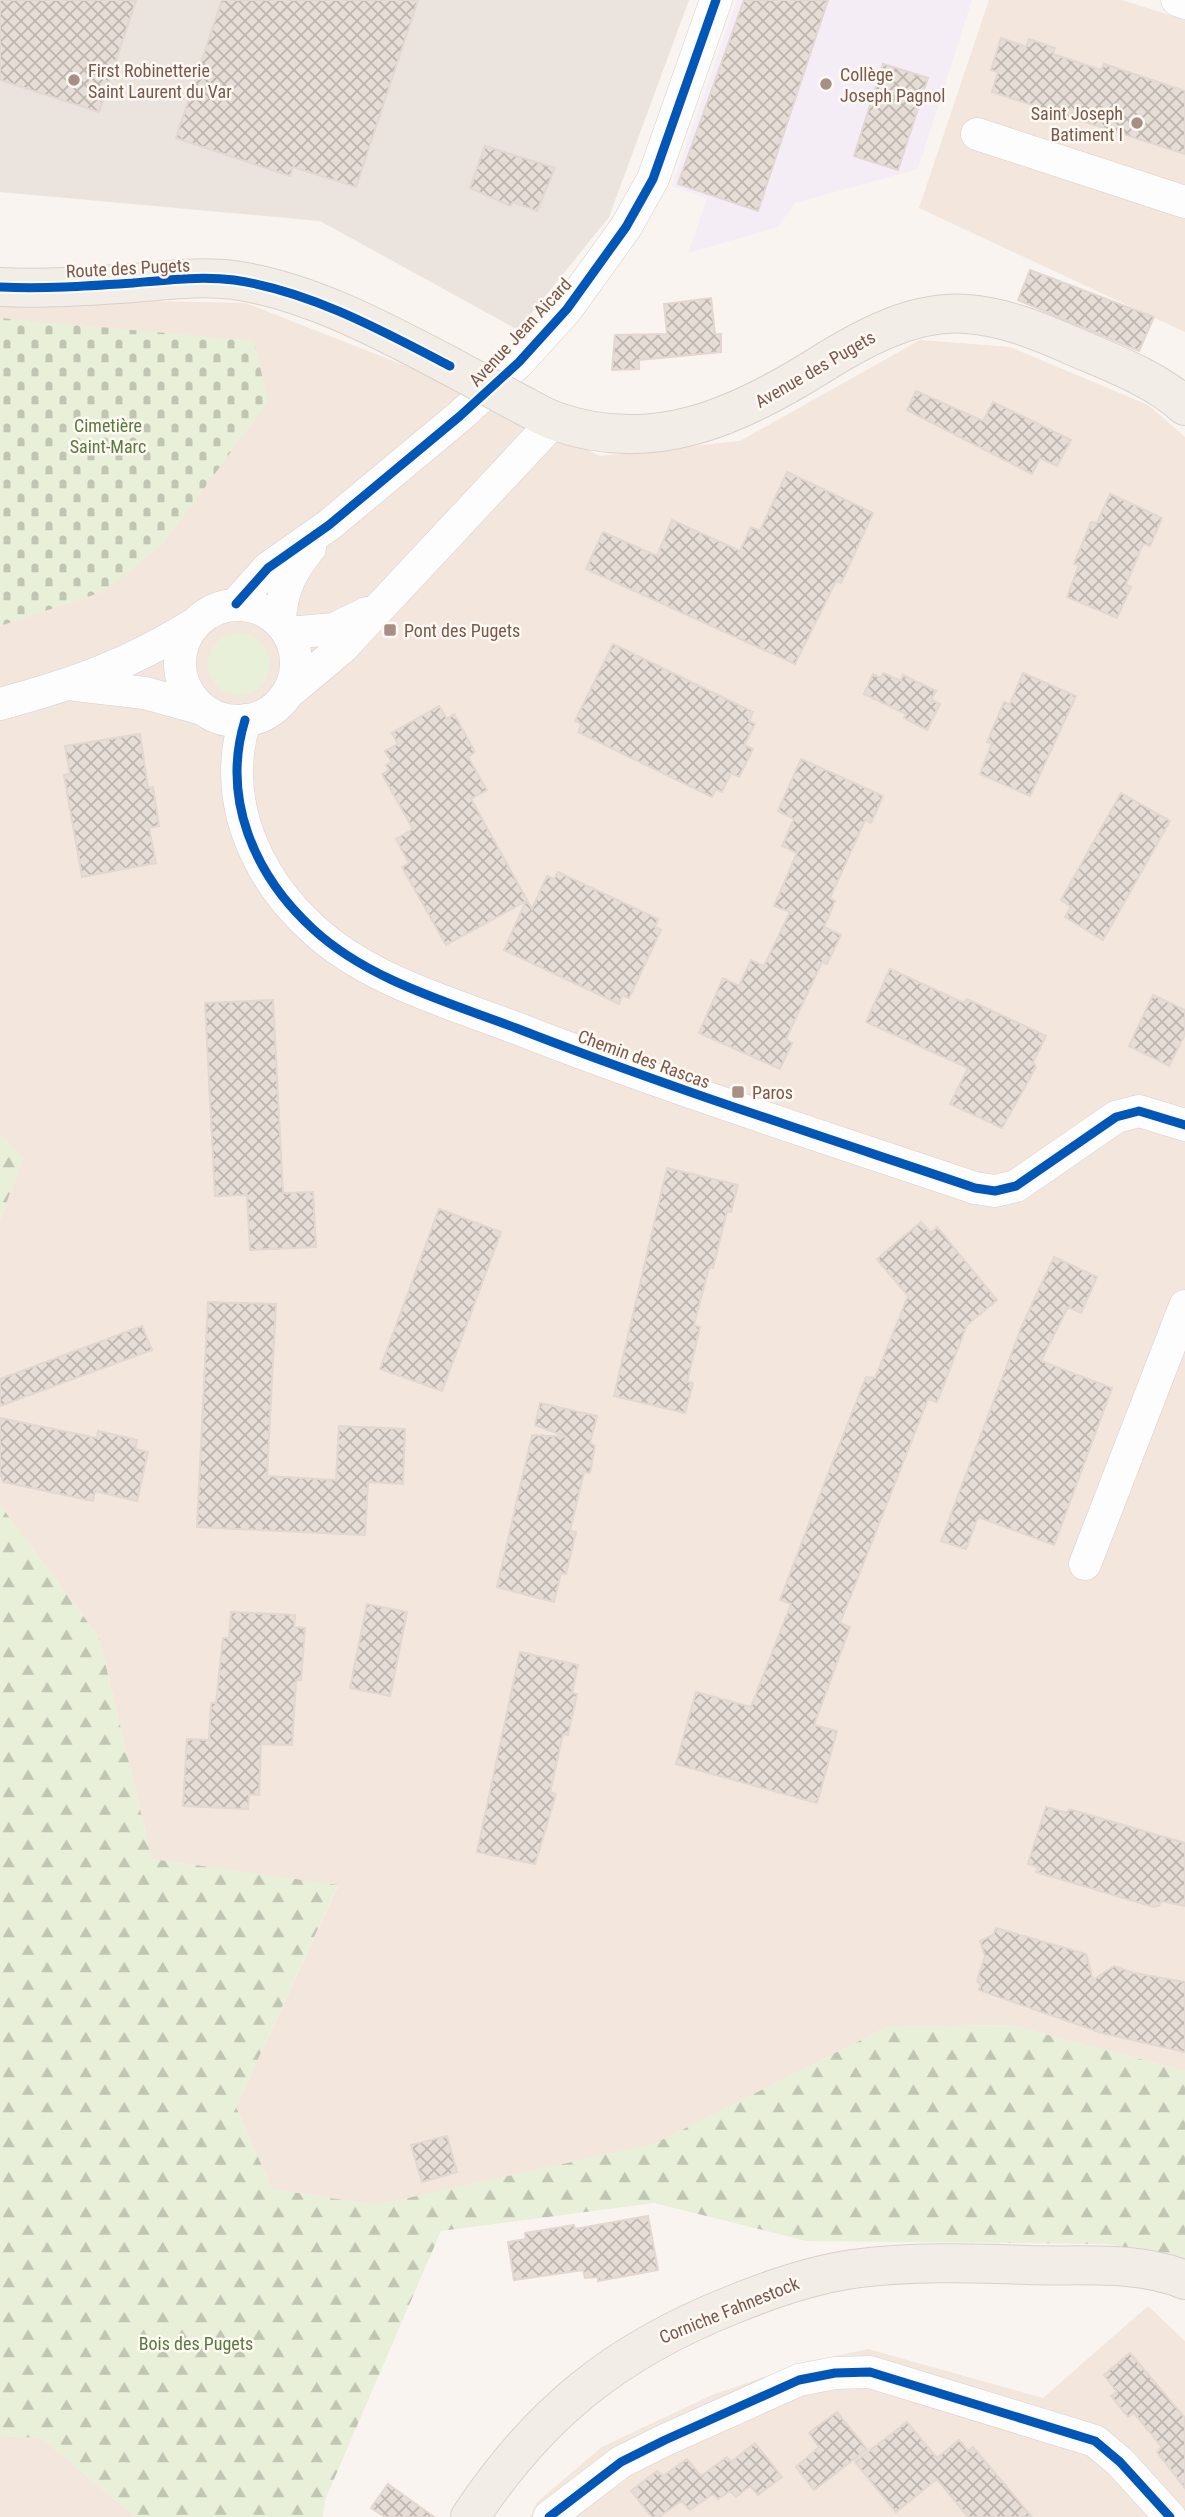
<svg xmlns="http://www.w3.org/2000/svg" width="1185" height="2517" font-family="'Roboto Condensed',sans-serif">
  <defs>
    <pattern id="forest-firs" width="22" height="20" patternUnits="userSpaceOnUse" patternTransform="scale(1.75)"><rect width="22" height="20" fill="#e8f0da"/><path d="M5 1l3.5 6h-7zM16 11l3.5 6h-7z" fill="#c1c5b3"/></pattern>
    <pattern id="cemetery-stones" width="16" height="16" patternUnits="userSpaceOnUse" patternTransform="scale(1.75)"><rect width="16" height="16" fill="#e8f0da"/><path d="M2 7V4a2 2 0 0 1 4 0v3zM10 15v-3a2 2 0 0 1 4 0v3z" fill="#c1c5b3"/></pattern>
    <pattern id="building-cross-hatch" width="8" height="8" patternUnits="userSpaceOnUse" patternTransform="scale(1.75)"><rect width="8" height="8" fill="#e6ddd6"/><path d="M0 0l8 8M0 8l8-8" fill="none" stroke="#bfb6b0"/></pattern>
  </defs>
  <rect width="100%" height="100%" fill="#f9f4ef"/>
  <!-- residential -->
  <path fill="#f2e6dd" d="M989,0h133l63,20v312l-266,-124z
    M0,298l246,5 165,65 189,88 140,-15 180,-101 90,7 138,58 37,32v1634l-175,-46 -123,2 -232,117 -279,61 -104,-16 -36,-82 102,-221 -186,-27 -53,-222 -99,-132v-285l23,-62 -23,-24z
    M1148,2306l37,35v176h-655l7,-15 65,-55 110,-52 92,-32 64,-14 175,49z
    M0,2436l42,2 93,79h-135z"/>
  <!-- industrial -->
  <path fill="#ebe3de" d="M0,0h689l-80,217 -91,113 -198,-109 -320,-29z"/>
  <!-- education -->
  <path fill="#f5edf5" d="M737,0h235l-54,169 -123,34 -17,24 -90,26 19,-54 -35,-13z"/>
  <!-- green -->
  <path fill="#e8f0da" d="M208 664a31 31 0 1 1 62 0a31 31 0 1 1-62 0Z"/>
  <!-- forest -->
  <path fill="url(#forest-firs)" d="M0,1134l23,24 -23,62z
    M0,1505l99,132 53,222 186,26 -102,222 36,82 104,16 278,-61 233,-117 123,-2 175,46v190l-78,-17 -300,-3 -153,-38 -213,28 -116,269 -2,17h-188l-93,-79 -42,-2z"/>
  <!-- cemetery -->
  <path fill="url(#cemetery-stones)" d="M0,318l254,23 14,60 -104,142 -59,48 -105,35z"/>
  <!-- building -->
  <path fill="url(#building-cross-hatch)" stroke="#e2d7d1" stroke-width="2" d="M0,0h136l-37,112 -99,-32z
    M222,0h196l-62,187 -63,-20 -3,9 -114,-38z
    M744,0h84l-70,211 -80,-27z
    M1001,38l25,9 3,-8 26,9 -2,6 48,16 3,-6 81,27v63l-193,-62 6,-20 -7,-2z
    M883,64l45,14 -30,92 -44,-14z
    M485,146l70,22 -18,43 -24,-9 -3,4 -40,-18z
    M1030,270l124,47 -15,34 -121,-51z
    M711,298l4,36h6v18l-82,8v9l-27,1 3,-35 52,-1 -3,-30z
    M916,391l67,30 10,-19 78,38 -14,26 -17,-8 -8,16 -125,-64z
    M787,472l86,41 -32,70 -5,-2 -41,83 -209,-95 17,-37 54,24 15,-36 68,31 11,-24 9,4z
    M1110,494l52,24 -12,28 -7,-2 -17,40 5,3 -14,31 -50,-21 12,-32 -5,-1 17,-42 6,1z
    M613,644l140,68 -4,9 6,3 -11,21 9,4 -14,28 -8,-4 -9,19 -6,-3 -4,8 -134,-65 4,-8 -7,-3z
    M883,673l18,8 2,-6 33,16 -5,9 9,4 -13,26 -23,-12 2,-4 -42,-20 9,-20 8,4z
    M1023,673l53,23 -46,100 -50,-22 12,-31 -5,-1 17,-40 6,2z
    M439,706l8,13 7,-5 21,38 -7,5 19,33 -16,9 61,110 15,-33 7,3 4,-7 100,47 -3,8 6,3 -32,68 -7,-3 -3,9 -115,-54 22,-49 -80,44 -44,-78 7,-4 -13,-24 17,-10 -31,-55 7,-4 -3,-5 6,-3 -7,-11 13,-7 -6,-11z
    M140,734l8,54 5,-1 6,39 -10,2 7,35 -74,14 -18,-102 6,-1 -5,-28z
    M801,759l82,37 -12,27 -6,-3 -35,78 5,3 -11,26 17,8 -14,29 -5,-2 -36,77 6,4 -12,26 -81,-36 24,-55 16,8 12,-26 13,6 26,-54 -16,-6 23,-53 -15,-7 12,-27 -16,-8z
    M1121,793l49,28 -67,119 -38,-23 6,-10 -10,-7z
    M890,969l74,34 3,-4 79,37 -13,26 3,5 -34,61 -52,-24 18,-36 -102,-46z
    M1153,995l32,15v24l-16,32 -40,-20z
    M273,1000l10,193 30,-1 3,55 -66,3 -3,-55 -32,1 -10,-193z
    M667,1168l71,17 -7,27 -4,-1 -14,57 -4,-1 -15,58 6,2 -13,55 6,1 -8,30 -71,-17z
    M439,1209l62,23 -59,159 -62,-22z
    M921,1222l10,11 6,-6 60,73 -30,25 -30,77 -9,-3 -88,224 10,4 -36,98 23,6 -20,72 -141,-39 20,-72 55,15 40,-103 -11,-4 43,-113 43,-110 9,1 33,-82 -31,-37z
    M1054,1257l43,20 -16,36 -13,-6 -27,54 71,27 -58,157 -76,-28 -12,32 -25,-8 80,-213z
    M208,1302l68,2 -9,172 69,4 3,-54 66,3 -2,55 -35,-2 -3,53 -168,-8z
    M142,1326l10,24 -152,56v-27z
    M540,1403l57,13 -7,27 5,3 -5,27 -6,-1 -14,59 6,1 -10,42 -5,-1 -7,29 -57,-15 35,-152 35,2 -32,-12z
    M0,1418l97,20 1,-7 39,9 -2,9 13,3 -11,49 -42,-10 -2,10 -90,-19 -3,-10z
    M367,1604l40,8 -17,84 -40,-8z
    M231,1612l64,3 -1,12 11,1 -4,52h-5l-4,65 -31,-1 -2,51 -10,-1 -1,15 -65,-3 4,-67 22,1 2,-37h5l7,-65h6z
    M520,1652l58,13 -6,28 5,1 -9,41 -5,-1 -13,58 6,2 -21,70 -58,-12z
    M1046,1807l22,6 1,-4 116,34v63l-24,-5 -2,5 -5,1 -118,-35 2,-5 -10,-3z
    M996,1928l90,26 7,26 21,-14 20,7 51,9v70l-83,-19 -123,-43 2,-5 -4,-4 8,-25 -5,-15 13,-6z
    M447,2136l10,36 -35,10 -11,-37z
    M648,2216l10,54 -60,11v-4l-13,1 -2,-8 -69,10 -6,-38 18,-3 -1,-6 49,-8 1,4z
    M1130,2353l55,65v70l-28,-36 5,-5 -28,-34 -6,4 -17,-21 6,-4 -13,-17z
    M837,2412l30,37 -53,41 -18,-23 23,-20 -10,-14z
    M907,2422l30,36 22,-18 9,11 5,-4 59,70h-64l-31,-38 -41,33 -41,-50z
    M755,2443l27,34 -24,18 -8,-9 -14,11 -6,-6 -12,8 -5,-5 -23,16 -9,-9 -22,16h-7l-21,-26 26,-20 6,5 24,-17 14,17 26,-19 4,5z
    M388,2484l46,33h-49l-14,-9z"/>
  <g fill="none" stroke-linecap="round" stroke-linejoin="round">
    <defs>
      <path id="minor" d="M1177,0l8,3
        M977,134l208,68
        M236,604l32,-36 61,-43 131,-109 59,-54 48,-53 59,-82 27,-48 63,-179
        M180 663a58 58 0 1 1 116 0a58 58 0 1 1-116 0Z
        M280,622c1,-31 11,-51 30,-74
        M288,633l46,-4 33,-16
        M76,685l69,8 58,16
        M287,694l55,-46 212,-227
        M0,704c74,-20 128,-39 194,-80
        M245,720c-24,78 9,155 68,209 55,51 135,73 203,99 151,59 305,108 459,160l20,3 21,-5 100,-69 23,-6 46,14
        M1085,1564l100,-258
        M549,2517l72,-55 44,-22 134,-60 36,-7 35,-1 225,69 25,21 50,55"/>
      <path id="major" d="M0,287c45,2 88,-1 133,-4 33,-3 68,-7 101,-3 76,11 149,51 216,86
        M513,400c14,7 28,16 42,21 98,35 184,-5 265,-56 43,-27 94,-55 147,-51 38,3 72,17 106,32 37,16 83,33 112,60
        M470,2517c69,-104 146,-166 262,-212 39,-16 79,-30 121,-36 57,-8 117,-6 175,-4 51,2 109,-5 157,15"/>
    </defs>
    <!-- minor casing -->
    <use href="#minor" stroke="#d9d0cc" stroke-width="33"/>
    <!-- major casing -->
    <use href="#major" stroke="#dad0cb" stroke-width="40"/>
    <!-- minor -->
    <use href="#minor" stroke="#fefdfd" stroke-width="32"/>
    <!-- major -->
    <use href="#major" stroke="#f3ede7" stroke-width="38"/>
    <defs>
      <path id="major-bridge" d="M450,366l63,34"/>
    </defs>
    <!-- major-bridge casing -->
    <use href="#major-bridge" stroke="#dad0cb" stroke-width="40" stroke-linecap="butt"/>
    <!-- major-bridge -->
    <use href="#major-bridge" stroke="#f3ede7" stroke-width="38"/>
    <defs>
      <path id="cycleway" d="M0,287c45,2 88,-1 133,-4 33,-3 68,-7 101,-3 76,11 149,51 216,86
        M236,604l32,-36 61,-43 131,-109 59,-54 48,-53 59,-82 27,-48 63,-179
        M245,720c-24,78 9,155 68,209 55,51 135,73 203,99 151,59 305,108 459,160l20,3 21,-5 100,-69 23,-6 46,14
        M549,2517l72,-55 44,-22 134,-60 36,-7 35,-1 225,69 25,21 50,55"/>
    </defs>
    <!-- cycleway casing -->
    <use href="#cycleway" stroke="#fff9f3" stroke-width="13"/>
    <!-- cycleway -->
    <use href="#cycleway" stroke="#0057b8" stroke-width="9"/>
  </g>
  <!-- markers -->
  <g fill="#a78f85" stroke="#fff9f3" stroke-width="2.5">
    <circle cx="74" cy="80" r="7"/>
    <circle cx="826" cy="84" r="7"/>
    <circle cx="1137" cy="123" r="7"/>
    <rect x="383" y="623" width="14" height="14" rx="3.5"/>
    <rect x="731" y="1085" width="14" height="14" rx="3.5"/>
  </g>
  <g text-anchor="middle" dominant-baseline="central" stroke-width="5" stroke-linejoin="round" paint-order="stroke">
    <!-- poi labels -->
    <g font-size="18" fill="#7b584c" stroke="#fff9f3" text-anchor="start">
      <text x="88" y="70">First Robinetterie<tspan x="88" dy="21">Saint Laurent du Var</tspan></text>
      <text x="840" y="74">Collège<tspan x="840" dy="21">Joseph Pagnol</tspan></text>
      <text x="1123" y="113" text-anchor="end">Saint Joseph<tspan x="1123" dy="21">Batiment I</tspan></text>
      <text x="404" y="630">Pont des Pugets</text>
      <text x="752" y="1092">Paros</text>
    </g>
    <!-- street labels -->
    <g font-size="18" fill="#7b584c" stroke="#fff9f3">
      <text transform="translate(128 268) rotate(-3)">Route des Pugets</text>
      <text transform="translate(520 332) rotate(-47)">Avenue Jean Aicard</text>
      <text transform="translate(815 369) rotate(-30)">Avenue des Pugets</text>
      <text transform="translate(644 1059) rotate(20)">Chemin des Rascas</text>
      <text transform="translate(729 2310) rotate(-22)">Corniche Fahnestock</text>
    </g>
    <!-- park labels -->
    <g font-size="18" fill="#587a40" stroke="#fff9f3">
      <text x="108" y="425">Cimetière<tspan x="108" dy="21">Saint-Marc</tspan></text>
      <text x="196" y="2343">Bois des Pugets</text>
    </g>
  </g>
</svg>
